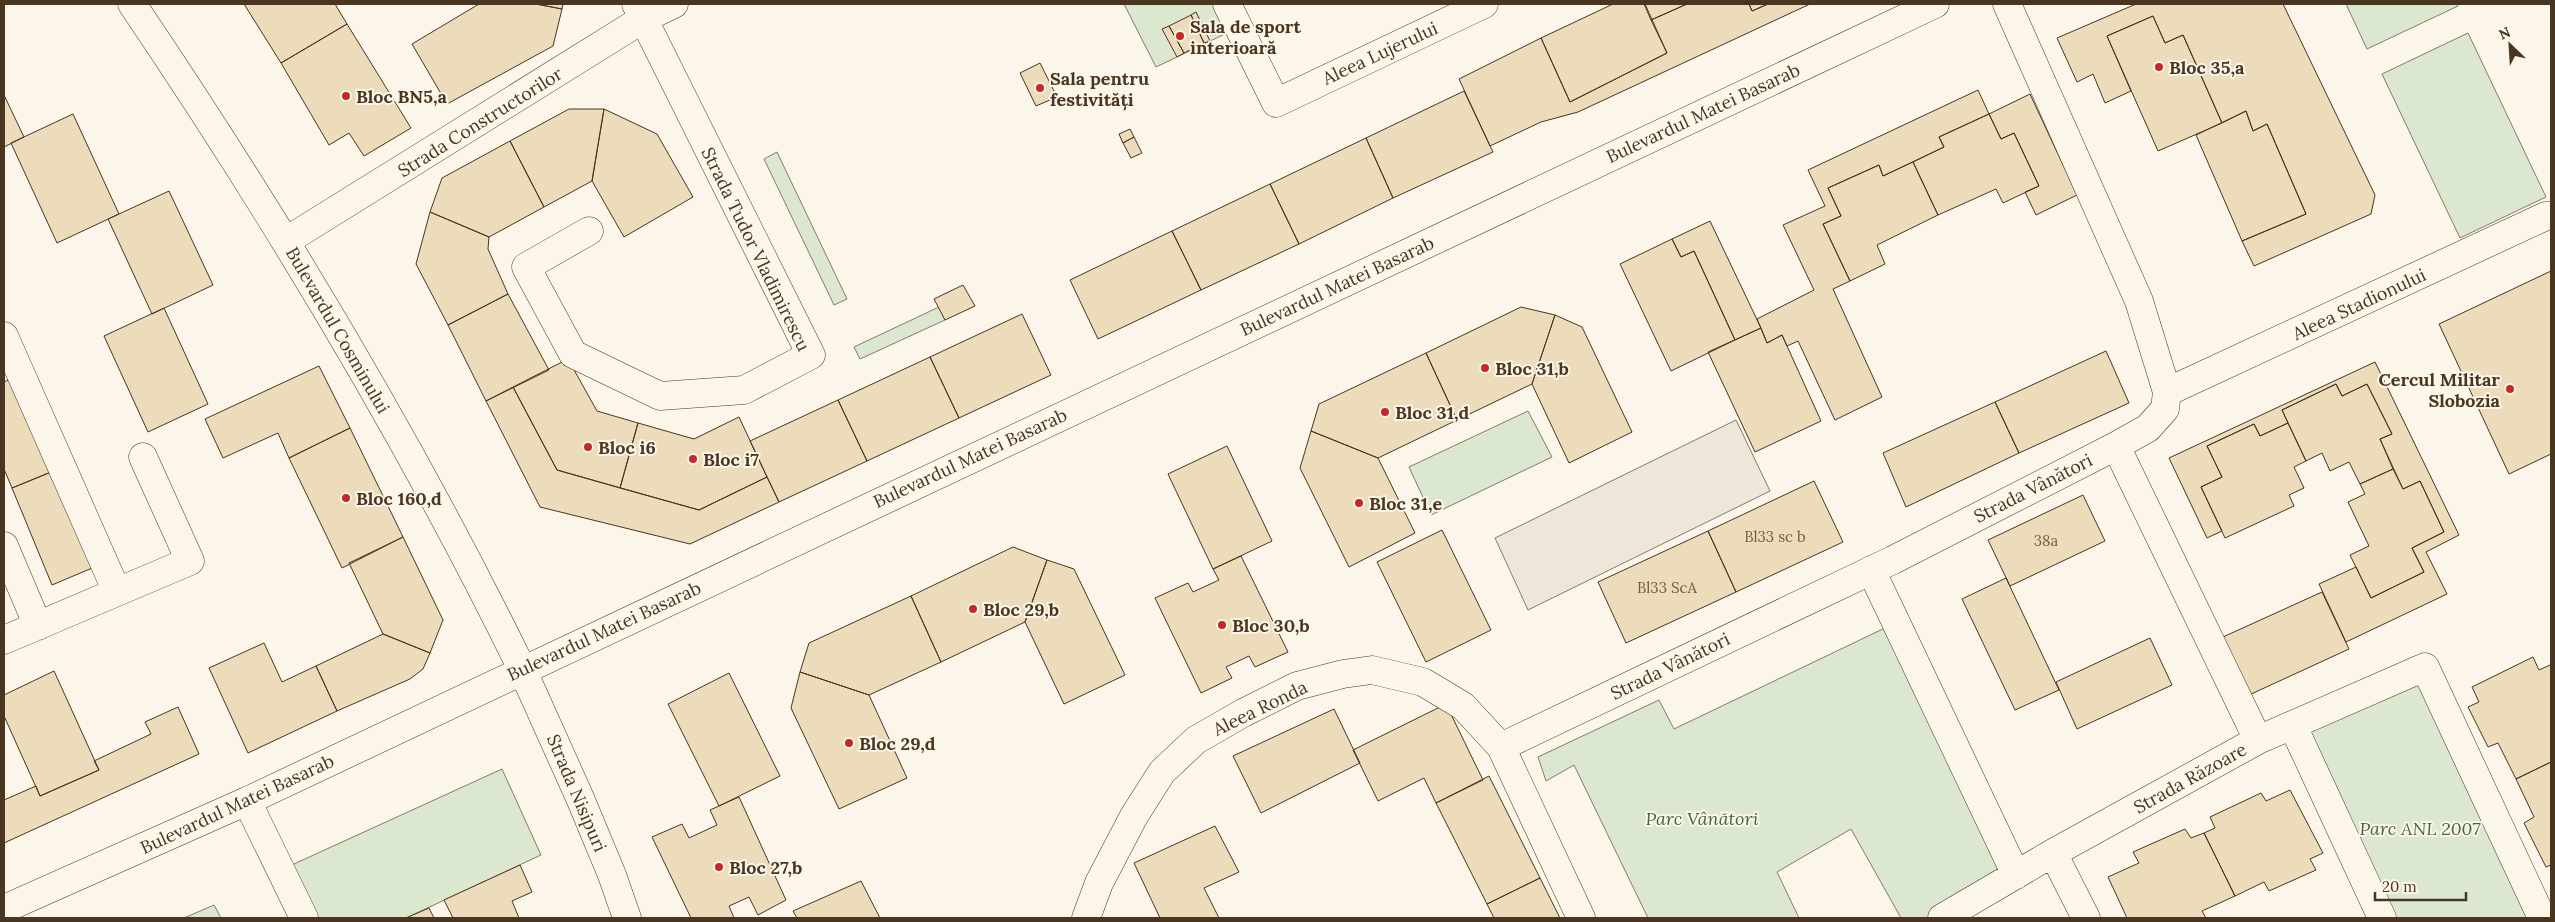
<svg xmlns="http://www.w3.org/2000/svg" width="2555" height="922" font-family="Lora,serif">
  <rect width="100%" height="100%" fill="#fbf6e9"/>
  <!-- green -->
  <path fill="#dce7d0" stroke="#887966" d="M1124,4h89l14,29 -71,34z
    M2346,4h111l1,2 -91,43z
    M2468,33l78,164 -86,41 -78,-164z
    M777,152l70,147 -13,6 -70,-146z
    M939,307l6,13 -85,39 -6,-12z
    M1528,411l24,46 -121,58 -22,-48z
    M1887,627l121,247 -81,44h-26l-50,-89 -74,43 22,46h-151l-74,-153 -28,16 -8,-24 121,-57 15,29z
    M2425,667l117,251h-160l-89,-192z
    M502,769l39,86 -135,63h-101l-22,-49z
    M214,905l7,13h-37z"/>
  <!-- parking -->
  <path fill="#ede7d9" stroke="#887966" d="M1736,420l34,71 -242,119 -33,-72z"/>
  <!-- building -->
  <path fill="#ecdcbc" stroke="#4a3520" d="M244,4h91l12,20 -66,39z
    M479,4h57l26,5 -9,37 -106,58 -35,-60z
    M536,4h27l-1,5z
    M1613,4h32l22,49 -97,49 -29,-64z
    M1644,4h43l-36,16z
    M1687,4h62l3,7 16,-7h42l-232,108 -37,10 -51,24 -31,-67 82,-41 29,64 97,-49 -16,-33z
    M1749,4h19l-16,7z
    M2136,4h147l92,191 -4,19 -117,52 -12,-25 64,-27 -39,-90 -14,7 -7,-20 -24,12 -39,-88 -18,8 -12,-27 -46,20 24,55 -26,12 -12,-29 -16,8 -20,-44z
    M1196,12l14,29 -6,2 -13,-28z
    M1191,15l13,28 -20,10 -15,-27z
    M2153,16l12,27 18,-8 39,88 -64,28 -51,-115z
    M347,24l64,104 -47,28 -15,-23 -20,12 -48,-82z
    M1169,26l15,27 -7,4 -15,-28z
    M1040,63l17,34 -21,9 -16,-33z
    M1978,90l11,24 -50,23 5,10 -61,29 -4,-11 -51,23 13,28 -18,8 27,57 -17,8 49,108 -47,23 -37,-79 -11,5 -5,-11 -15,8 -10,-24 57,-29 -31,-65 42,-19 -17,-36z
    M1464,91l29,61 -100,46 -27,-60z
    M2030,94l47,101 -41,20 -11,-23 14,-6 -25,-53 -13,6 -12,-25z
    M4,95l20,42 -20,10z
    M569,109h35l-12,72 -48,26 -34,-66z
    M604,109l53,25 36,63 -69,40 -32,-56z
    M2246,111l7,20 14,-7 39,90 -64,27 -46,-106z
    M73,114l46,100 -62,29 -46,-100z
    M1989,114l12,25 13,-6 25,53 -36,17 -7,-14 -58,26 -25,-53 31,-15 -5,-10z
    M1130,129l4,8 -11,6 -4,-9z
    M1134,137l8,16 -11,5 -8,-15z
    M1366,138l27,60 -94,46 -29,-60z
    M510,141l34,66 -55,30 -59,-25 12,-34z
    M1913,162l25,53 -61,30 8,19 -35,17 -27,-57 18,-8 -13,-28 51,-23 4,11z
    M1270,184l29,60 -98,46 -29,-59z
    M169,191l44,94 -61,29 -44,-95z
    M430,212l59,25 -1,12 20,45 -60,31 -32,-61z
    M1710,221l51,107 -26,12 -41,-89 -13,6 -9,-18z
    M1172,231l29,59 -103,49 -28,-59z
    M1672,239l9,18 13,-6 41,89 -64,31 -51,-107z
    M2551,271v183l-42,20 -70,-150z
    M963,285l12,21 -30,14 -11,-21z
    M508,294l41,76 -63,31 -38,-76z
    M1521,307l34,8 -23,69 -75,36 -31,-67z
    M164,308l44,96 -60,28 -44,-96z
    M1022,314l29,61 -92,43 -29,-61z
    M1555,315l27,12 50,105 -63,31 -37,-79z
    M1761,328l6,15 15,-8 39,86 -66,31 -47,-100z
    M2106,351l23,52 -110,50 -24,-51z
    M1426,353l31,67 -79,38 -67,-27 8,-27z
    M930,357l29,61 -92,43 -29,-61z
    M568,359l29,52 41,12 -18,65 -63,-18 -44,-83z
    M2375,362l84,173 -33,17 21,42 -101,48 -27,-58 37,-17 15,31 53,-26 -12,-24 32,-16 -24,-51 -17,8 -23,-50 12,-5 -25,-50 -25,12 -6,-12 -54,26 6,13 -28,13 -6,-12 -47,22 15,31 -21,10 21,44 -15,7 -38,-80z
    M319,366l31,62 -61,30 -11,-25 -55,25 -18,-39z
    M17,376l39,94 -44,18 -8,-19v-87z
    M2336,384l6,12 25,-12 25,50 -12,5 13,30 -33,15 -11,-22 -19,9 -8,-18 -16,8 -24,-51z
    M513,387l44,83 142,40 68,-33 12,25 -89,42 -150,-37 -54,-106z
    M838,400l29,61 -88,41 -29,-61z
    M1995,402l24,51 -113,54 -23,-54z
    M739,417l28,60 -68,33 -79,-22 18,-65 56,16z
    M2288,423l18,38 -12,6 10,21 -15,7 5,11 -69,32 -24,-51 21,-10 -15,-31 47,-22 6,12z
    M350,428l53,109 -61,31 -53,-110z
    M1311,431l67,27 37,75 -66,34 -49,-99z
    M1227,446l45,95 -59,28 -45,-95z
    M2393,469l10,20 17,-8 24,51 -32,16 12,24 -53,26 -21,-43 19,-9 -21,-44 17,-8 -5,-10z
    M56,470l41,96 -45,19 -40,-97z
    M1814,481l29,61 -107,50 -28,-61z
    M2083,495l22,46 -95,45 -22,-46z
    M1442,530l49,100 -65,32 -49,-100z
    M1708,531l28,61 -110,51 -28,-61z
    M403,537l40,83 -13,33 -47,-19 -34,-71z
    M1013,547l34,13 -22,62 -84,40 -30,-66z
    M1241,556l47,96 -33,15 -6,-11 -23,11 6,11 -31,15 -46,-95 33,-15 5,9 26,-12 -6,-11z
    M1047,560l27,9 51,106 -61,29 -39,-82z
    M2006,578l53,112 -44,20 -53,-111z
    M2322,592l27,57 -100,46 -26,-58z
    M911,596l30,66 -72,33 -69,-23 9,-29z
    M383,634l47,19 -7,16 -13,10 -73,32 -21,-45z
    M2150,638l22,47 -95,44 -21,-47z
    M264,643l18,39 34,-16 21,45 -89,42 -39,-85z
    M2533,657l6,13 11,-5 1,3v94l-35,17 -18,-36 -10,4 -20,-40 11,-5 -7,-15z
    M54,671l45,99 -59,26 -36,-80v-21z
    M800,672l69,23 38,83 -68,31 -48,-101z
    M729,673l51,103 -61,30 -51,-102z
    M1446,704l37,76 -47,23 -12,-25 -46,23 -25,-51z
    M178,707l21,47 -195,89v-43l32,-14 4,10 59,-26 -5,-9 57,-27 -6,-12z
    M1334,709l26,54 -99,50 -28,-57z
    M2551,762v103l-5,2 -22,-44 10,-6 -18,-38z
    M1489,776l51,102 -53,26 -51,-101z
    M2290,790l33,63 -13,6 6,11 -47,21 -5,-9 -29,14 -31,-63 11,-5 -5,-11 51,-24 5,8z
    M739,797l47,103 -28,15 -9,-18 -20,9 5,12h-43l-39,-81 30,-13 7,14 28,-13 -7,-15z
    M1215,826l24,46 -35,16 15,30h-59l-26,-55z
    M2185,829l6,9 13,-5 31,63 -33,15 4,7h-79l-19,-41 31,-14 -6,-11z
    M520,865l12,27 -20,9 7,17h-66l-9,-18z
    M1540,878l20,40h-66l-7,-14z
    M861,881l19,37h-83l-4,-7z
    M429,908l5,10h-28z"/>
  <g fill="none" stroke-linecap="round" stroke-linejoin="round">
    <defs>
      <path id="street" d="M1227,4l49,99 208,-99
        M589,231l-63,36 47,87 87,42 84,-6 67,-35 -175,-351
        M286,241l357,-222 31,-15
        M4,336l113,256
        M2167,392l379,-176h5
        M2116,446l142,294
        M4,546l34,80
        M1871,570l145,305
        M4,640l186,-79 -47,-104
        M522,669l58,129 32,77 15,43
        M2293,726l89,192
        M1501,747l392,-187 223,-114 32,-18 17,-19 2,-17 -28,-91 -132,-297
        M247,801l57,117
        M2053,853l33,65
        M1086,918l13,-35 35,-67 28,-44 34,-32 47,-27 54,-27 46,-12 29,-4 51,12 40,24 38,41 80,171
        M1942,918l111,-65 205,-113 167,-73 117,251"/>
      <path id="secondary" d="M132,4c144,213 277,434 390,665"/>
      <path id="primary" d="M4,909l243,-108 1688,-797"/>
    </defs>
    <!-- street casing -->
    <use href="#street" stroke="#4a3520" stroke-width="29"/>
    <!-- secondary casing -->
    <use href="#secondary" stroke="#4a3520" stroke-width="29"/>
    <!-- primary casing -->
    <use href="#primary" stroke="#4a3520" stroke-width="29"/>
    <!-- street -->
    <use href="#street" stroke="#fbf6e9" stroke-width="28"/>
    <!-- secondary -->
    <use href="#secondary" stroke="#fbf6e9" stroke-width="28"/>
    <!-- primary -->
    <use href="#primary" stroke="#fbf6e9" stroke-width="28"/>
  </g>
  <!-- markers -->
  <g fill="#c62828" stroke="#fbf6e9" stroke-width="2">
    <circle cx="1180" cy="36" r="5"/>
    <circle cx="2159" cy="67" r="5"/>
    <circle cx="1040" cy="88" r="5"/>
    <circle cx="346" cy="96" r="5"/>
    <circle cx="1485" cy="368" r="5"/>
    <circle cx="2510" cy="389" r="5"/>
    <circle cx="1385" cy="412" r="5"/>
    <circle cx="588" cy="447" r="5"/>
    <circle cx="693" cy="459" r="5"/>
    <circle cx="346" cy="498" r="5"/>
    <circle cx="1359" cy="503" r="5"/>
    <circle cx="973" cy="609" r="5"/>
    <circle cx="1222" cy="625" r="5"/>
    <circle cx="849" cy="743" r="5"/>
    <circle cx="719" cy="867" r="5"/>
  </g>
  <g text-anchor="middle" dominant-baseline="central" stroke-width="4" stroke-linejoin="round" paint-order="stroke">
    <!-- number labels -->
    <g font-size="15" fill="#725f47">
      <text x="1775" y="536">Bl33 sc b</text>
      <text x="2046" y="540">38a</text>
      <text x="1667" y="587">Bl33 ScA</text>
    </g>
    <!-- poi labels -->
    <g font-size="18" font-weight="bold" fill="#4a3520" stroke="#fbf6e9" text-anchor="start">
      <text x="1190" y="26">Sala de sport<tspan x="1190" dy="21">interioară</tspan></text>
      <text x="2169" y="67">Bloc 35,a</text>
      <text x="1050" y="78">Sala pentru<tspan x="1050" dy="21">festivități</tspan></text>
      <text x="356" y="96">Bloc BN5,a</text>
      <text x="1495" y="368">Bloc 31,b</text>
      <text x="2500" y="379" text-anchor="end">Cercul Militar<tspan x="2500" dy="21">Slobozia</tspan></text>
      <text x="1395" y="412">Bloc 31,d</text>
      <text x="598" y="447">Bloc i6</text>
      <text x="703" y="459">Bloc i7</text>
      <text x="356" y="498">Bloc 160,d</text>
      <text x="1369" y="503">Bloc 31,e</text>
      <text x="983" y="609">Bloc 29,b</text>
      <text x="1232" y="625">Bloc 30,b</text>
      <text x="859" y="743">Bloc 29,d</text>
      <text x="729" y="867">Bloc 27,b</text>
    </g>
    <!-- street labels -->
    <g font-size="18" fill="#4a3520" stroke="#fbf6e9">
      <text transform="translate(1380 53) rotate(-25)">Aleea Lujerului</text>
      <text transform="translate(1703 113) rotate(-25)">Bulevardul Matei Basarab</text>
      <text transform="translate(480 122) rotate(-32)">Strada Constructorilor</text>
      <text transform="translate(756 249) rotate(64)">Strada Tudor Vladimirescu</text>
      <text transform="translate(1337 286) rotate(-25)">Bulevardul Matei Basarab</text>
      <text transform="translate(2359 304) rotate(-25)">Aleea Stadionului</text>
      <text transform="translate(338 330) rotate(60)">Bulevardul Cosminului</text>
      <text transform="translate(970 458) rotate(-25)">Bulevardul Matei Basarab</text>
      <text transform="translate(2033 488) rotate(-27)">Strada Vânători</text>
      <text transform="translate(604 631) rotate(-25)">Bulevardul Matei Basarab</text>
      <text transform="translate(1670 666) rotate(-26)">Strada Vânători</text>
      <text transform="translate(1260 708) rotate(-26)">Aleea Ronda</text>
      <text transform="translate(2190 778) rotate(-29)">Strada Răzoare</text>
      <text transform="translate(577 793) rotate(67)">Strada Nisipuri</text>
      <text transform="translate(237 804) rotate(-25)">Bulevardul Matei Basarab</text>
    </g>
    <!-- park labels -->
    <g font-size="18" font-style="italic" fill="#436837" stroke="#fbf6e9">
      <text x="1702" y="818">Parc Vânători</text>
      <text x="2420" y="828">Parc ANL 2007</text>
    </g>
  </g>
  <!-- border -->
  <rect width="2555" height="922" fill="none" stroke="#4a3520" stroke-width="10"/>
  <!-- north arrow -->
  <g transform="translate(2510 45) rotate(335)" stroke="#fbf6e9" stroke-width="4" paint-order="stroke">
  <path d="M0-4L9 19L0 12L-9 19Z" fill="#4a3520"/>
  <text y="-8" font-size="14" font-weight="bold" text-anchor="middle" fill="#4a3520">N</text>
  </g>
  <!-- scale -->
  <path d="M2375 892v8h91v-8" fill="none" stroke="#4a3520" stroke-width="2.5"/>
  <text x="2382" y="892" font-size="15" fill="#4a3520" stroke="#fbf6e9" stroke-width="4" paint-order="stroke">20 m</text>
</svg>
